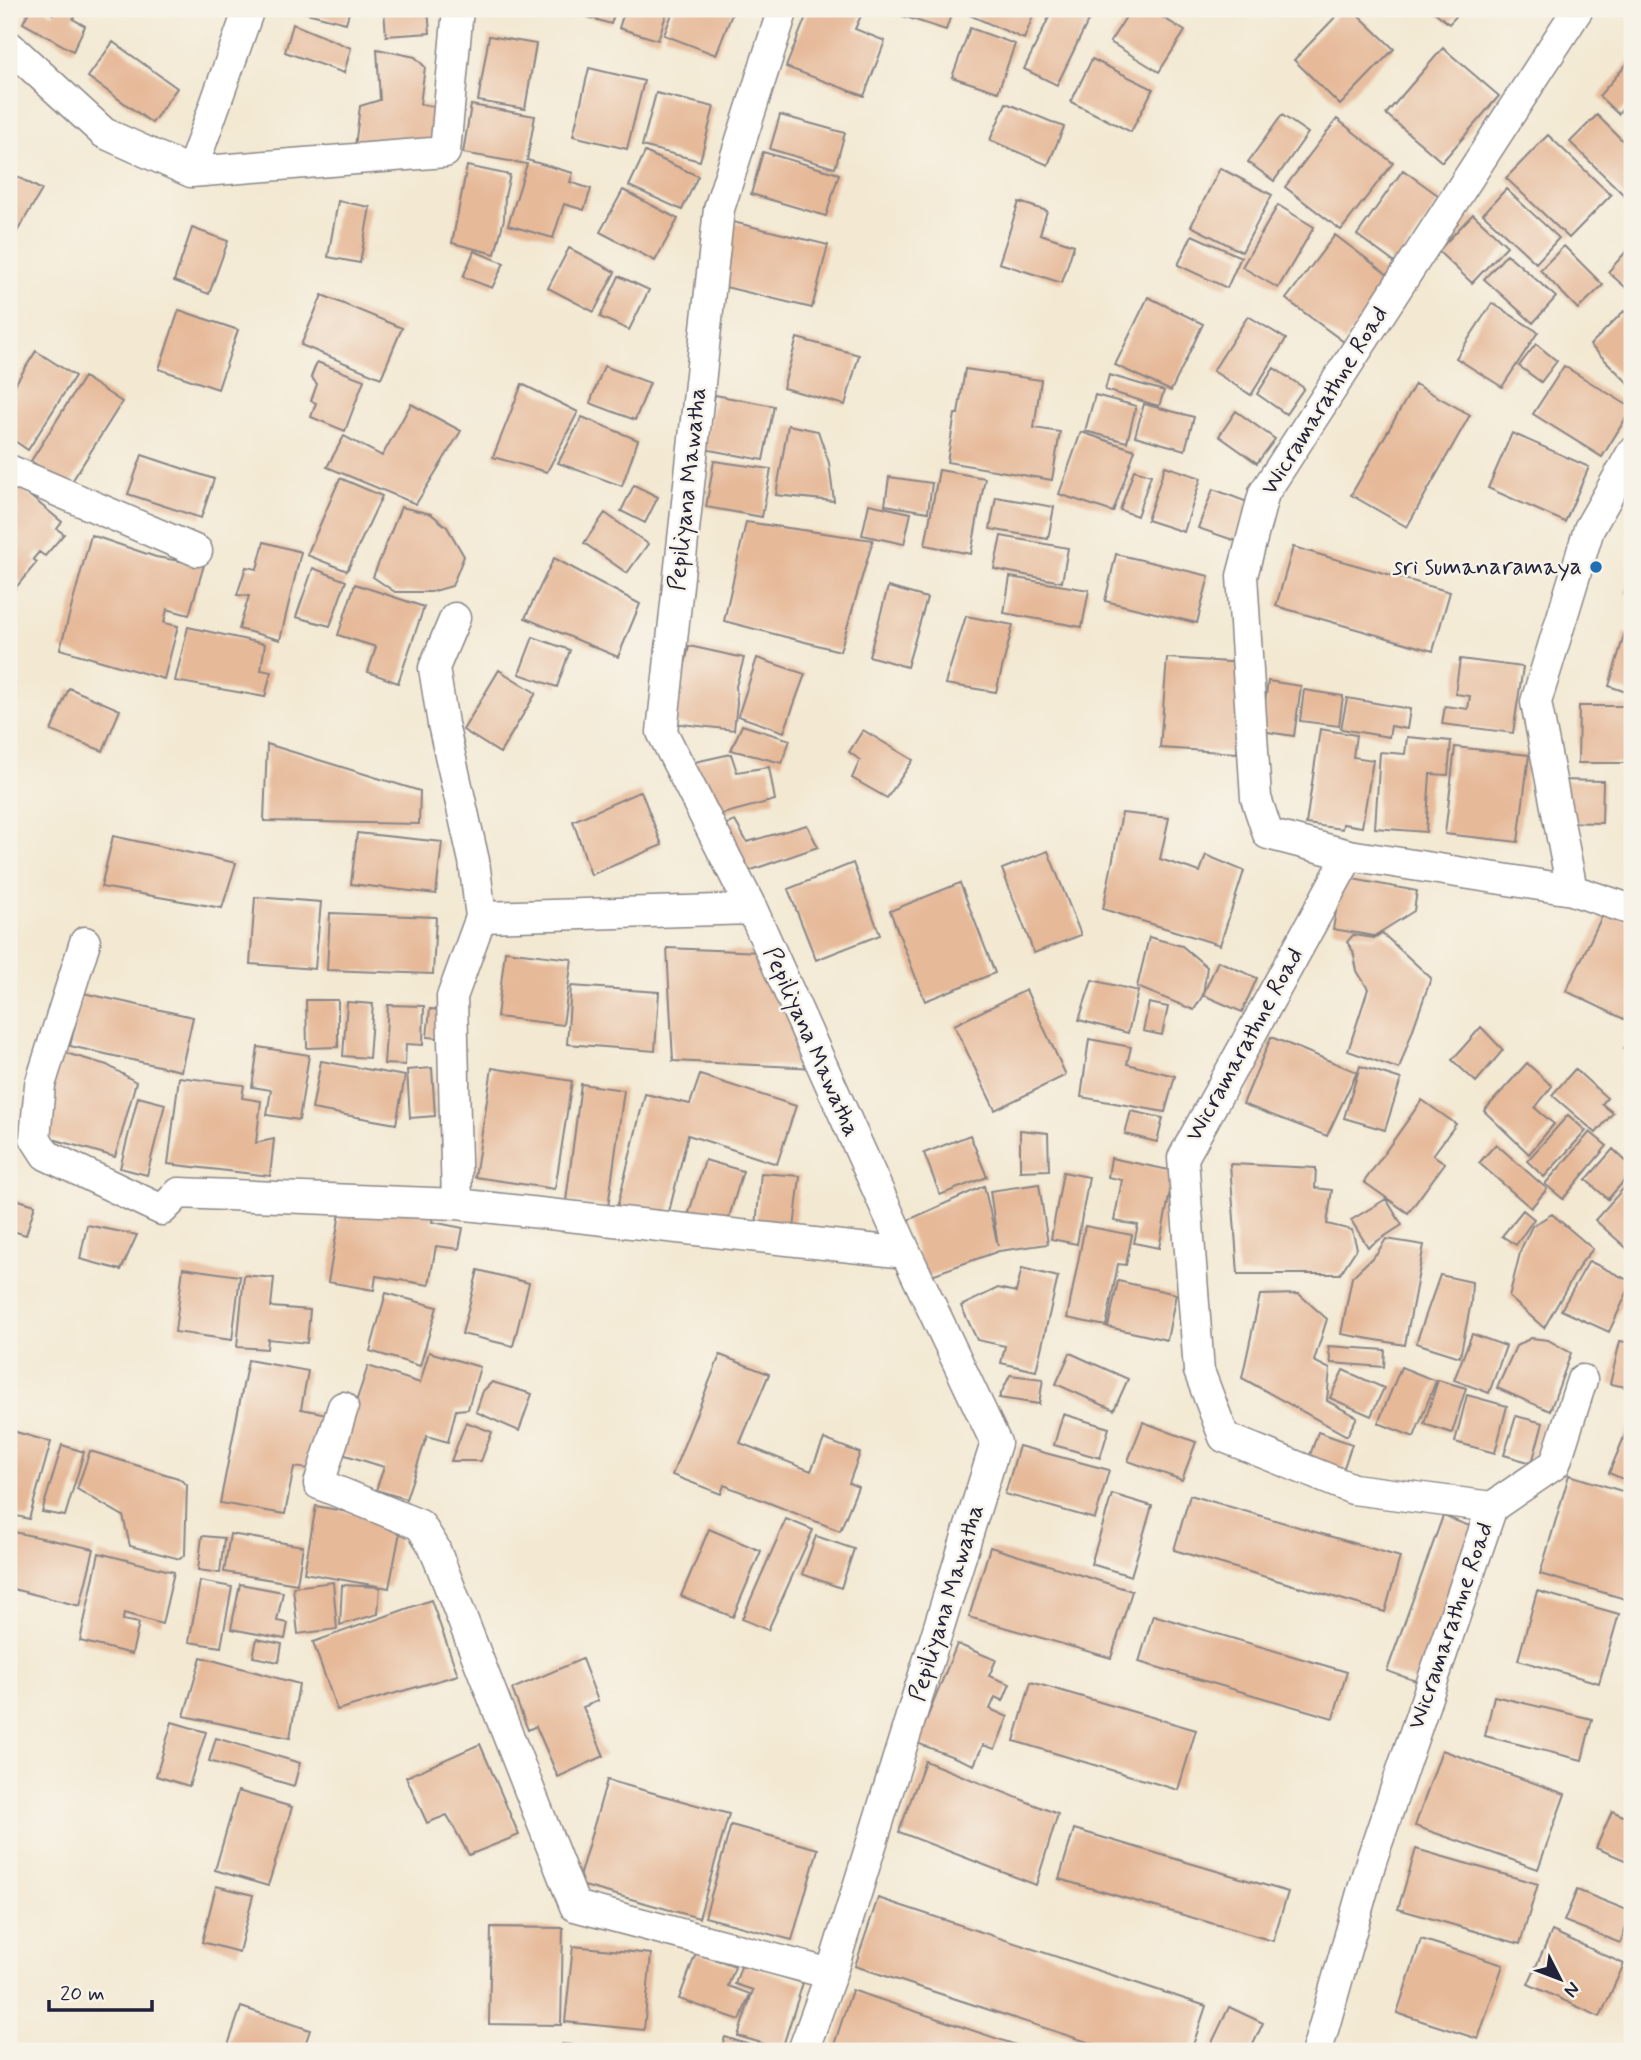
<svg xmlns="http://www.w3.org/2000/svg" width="1641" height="2060" font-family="Mynerve,sans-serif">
  <rect width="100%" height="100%" fill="#f7f3e8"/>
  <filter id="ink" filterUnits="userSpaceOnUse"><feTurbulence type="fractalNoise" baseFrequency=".0143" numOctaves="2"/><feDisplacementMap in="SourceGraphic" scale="14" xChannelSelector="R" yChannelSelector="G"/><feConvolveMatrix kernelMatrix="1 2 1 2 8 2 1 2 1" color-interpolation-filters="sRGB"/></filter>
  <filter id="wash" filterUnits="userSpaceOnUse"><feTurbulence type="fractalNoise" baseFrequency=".00686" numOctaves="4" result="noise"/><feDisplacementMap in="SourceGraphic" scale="28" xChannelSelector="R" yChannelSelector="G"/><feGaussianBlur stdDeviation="1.57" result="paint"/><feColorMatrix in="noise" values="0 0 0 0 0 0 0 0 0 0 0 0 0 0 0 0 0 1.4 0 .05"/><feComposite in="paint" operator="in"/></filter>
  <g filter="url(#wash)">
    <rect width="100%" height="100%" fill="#f3e9d3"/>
    <g id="blocks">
      <!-- building -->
      <path fill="#e6b999" d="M30,9h15l8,5 3,-5h22l-5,10 12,7 -12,25 -50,-28z
        M291,9h59l-4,14z
        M384,9h44l2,24 -44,3z
        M561,9h55l-5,15z
        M625,9h43l-10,31 -39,-12z
        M674,9h60l-18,46 -52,-20z
        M809,9h55l-9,20 30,12 -21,55 -78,-29z
        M902,9h51l-7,21 -46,-15z
        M969,9h48l16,7 -9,23 -57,-25z
        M1053,9h41l-37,76 -33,-16z
        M1131,9h18l36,22 -26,41 -49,-30z
        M1343,9h9l42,40 -54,56 -46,-45z
        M1431,9h32l-14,15z
        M293,24l58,24 -7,25 -59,-21z
        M970,28l45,16 -17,48 -46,-15z
        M489,36l47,8 -11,65 -47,-8z
        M113,42l64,46 -25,35 -64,-46z
        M1443,48l56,48 -57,66 -56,-48z
        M377,49l38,8 10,10 -5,37 19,3 -3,40 -82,8 6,-49 20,-6z
        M1632,58v41l-14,15 -19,-18z
        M1092,59l61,30 -22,43 -60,-30z
        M589,68l55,13 -17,68 -54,-13z
        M656,93l58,14 -14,54 -58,-15z
        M1006,103l58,24 -16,38 -58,-25z
        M471,105l64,11 -8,44 46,13 -3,9 21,7 -7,21 -20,-6 -11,34 -45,-13 19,-61 -64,-11z
        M780,115l65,18 -10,35 -65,-19z
        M1282,115l26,18 -34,48 -26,-19z
        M1597,115l35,35v49l-2,2 -60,-59z
        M1337,119l56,44 -52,67 -56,-43z
        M1548,135l63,60 -42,43 -63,-60z
        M645,152l53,24 -16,34 -53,-24z
        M763,152l76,22 -13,42 -75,-22z
        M467,166l43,9 -5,21 -1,23 -9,35 -43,-11z
        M1220,168l52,27 -30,57 -51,-26z
        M1403,170l39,28 -47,65 -38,-28z
        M9,172l33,18 -33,55z
        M1506,189l53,49 -23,25 -53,-49z
        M623,190l55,29 -23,42 -55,-29z
        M338,201l32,6 -10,56 -32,-6z
        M1019,202l28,9 -7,23 34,11 -12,38 -63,-20z
        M1278,205l36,22 -36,61 -36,-21z
        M1473,214l34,32 -35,37 -34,-32z
        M733,222l95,23 -16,63 -95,-23z
        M192,228l36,13 -19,53 -35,-13z
        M1192,235l49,22 -14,31 -49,-23z
        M1335,235l57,43 -48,64 -58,-43z
        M1632,245v48l-24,-21z
        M1564,246l39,39 -25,24 -38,-39z
        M569,248l46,24 -21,40 -46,-24z
        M474,251l30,12 -12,25 -29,-11z
        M1507,254l49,43 -23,26 -49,-44z
        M619,276l30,14 -20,40 -29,-13z
        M322,295l80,33 -21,50 -80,-33z
        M1148,297l55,27 -32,67 -56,-26z
        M1492,303l46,29 -36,55 -46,-29z
        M179,310l59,20 -20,59 -59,-20z
        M1624,311l8,9v67l-42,-42z
        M1248,316l38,23 -35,56 -38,-24z
        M797,338l62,17 -14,50 -62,-17z
        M1536,344l21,17 -16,21 -22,-16z
        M36,351l39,25 -47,74 -19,-13v-43z
        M317,362l47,18 -19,51 -34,-14 5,-14 -5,-2 6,-17 -6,-7z
        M604,366l46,17 -15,37 -45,-17z
        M1564,366l68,42 -30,49 -69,-43z
        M1274,368l30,20 -18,26 -29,-20z
        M965,369l76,11 -7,48 26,4 -8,48 -105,-18 8,-48h3z
        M1109,375l55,16 -5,15 -54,-16z
        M84,377l38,25 -53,84 -38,-25z
        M522,384l56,28 -31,60 -54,-15z
        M1415,384l55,31 -63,112 -56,-32z
        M715,395l59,11 -11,54 -59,-11z
        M1095,395l41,11 -9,36 -42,-11z
        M411,404l50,27 -45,73 -89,-37 17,-31 38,20z
        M1144,404l50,13 -9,33 -50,-14z
        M1236,411l39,28 -18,24 -38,-27z
        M582,417l56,23 -16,46 -64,-23z
        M788,425l30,6 11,32 5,38 -58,-6z
        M1081,432l54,18 -22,62 -54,-18z
        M1512,433l77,34 -24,55 -77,-34z
        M142,455l72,24 -13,39 -73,-24z
        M714,461l57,8 -9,48 -56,-10z
        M1165,466l36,12 -17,54 -37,-12z
        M939,470l46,8 -14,76 -46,-9z
        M1134,470l17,5 -14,41 -17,-6z
        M889,477l43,6 -4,29 -43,-7z
        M340,478l42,18 -35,75 -40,-16z
        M13,482l49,40 -5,7 7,5 -19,22 -6,-4 -6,7 4,3 -28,34v-109z
        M634,485l24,12 -13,26 -24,-12z
        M1213,489l37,14 -14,38 -38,-13z
        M996,497l58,10 -6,32 -58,-10z
        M869,504l42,9 -7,31 -42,-9z
        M401,507l30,7 16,13 17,29 -12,30 -21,6h-36l-22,-15z
        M605,513l43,31 -21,29 -43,-30z
        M746,522l127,18 -33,111 -116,-30z
        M91,535l65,22 48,8 -15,50 -22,-6 -3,14 14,3 -14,53 -104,-30z
        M1001,536l67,12 -6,34 -68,-13z
        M264,542l37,10 -21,88 -41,-11 10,-33 -12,-1 9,-28 11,2z
        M1293,547l157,45 -17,59 -157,-45z
        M1116,554l93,22 -12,47 -92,-22z
        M554,558l86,46 -22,53 -93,-39z
        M313,568l33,13 -16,45 -34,-9z
        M1010,577l79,13 -7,37 -78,-14z
        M1632,578v18l-7,-3z
        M355,584l69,23 -26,76 -30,-11 8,-25 -38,-12z
        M888,587l39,11 -20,69 -38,-11z
        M966,616l47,9 -17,67 -51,-8z
        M188,627l77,17 -4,26 10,2 -6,25 -90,-16z
        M1625,632l7,2v60l-23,-8z
        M533,637l37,13 -13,37 -38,-13z
        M689,646l55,12 -8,28 1,17 -3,27 -62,-7z
        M757,658l48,16 -21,58 -46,-16z
        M1167,658l77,5 -7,90 -77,-5z
        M1460,659l63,8 -10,66 -71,-9 3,-18 23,3 2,-13 -15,-2z
        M499,670l37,23 -36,60 -37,-23z
        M1268,681l33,5 -7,50 -33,-5z
        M69,688l51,22 -17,41 -52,-20z
        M1304,690l39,6 -4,30 -39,-5z
        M1347,698l63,11 -3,20 -16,-3 -2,11 -48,-8z
        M1579,706h53v57h-54z
        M742,725l48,15 -8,23 -51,-13z
        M1320,729l36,6 -3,22 20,3 -11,67 -19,-3 -1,5 -36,-5z
        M863,730l50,30 -26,38 -35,-20 8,-18 -11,-8z
        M1407,737l44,4 -3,34 -18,-1 -4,58 -51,-4 5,-76 25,2z
        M267,744l153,47 -1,33 -155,-3z
        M1455,747l74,8 -11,87 -73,-8z
        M731,754l6,18 32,-5 6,33 -64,17 -16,-55z
        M1558,780l45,1 -1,42 -46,-1z
        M641,791l21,54 -71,30 -18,-54z
        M1122,813l47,5 -9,41 40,13 6,-17 38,16 -24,74 -117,-36z
        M735,821l12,21 60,-17 11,22 -81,28 -18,-48z
        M357,833l85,9 -6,52 -85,-10z
        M113,836l123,27 -14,45 -121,-21z
        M1048,851l33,84 -47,18 -32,-84z
        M853,863l27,72 -64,25 -28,-71z
        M1342,877l75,14 -3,20 -40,25 -41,-7z
        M960,883l35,90 -70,28 -35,-90z
        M255,897l66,5 -6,67 -65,-5z
        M1605,910l27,13v100l-66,-32z
        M330,913l106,4 -3,57 -106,-4z
        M1382,933l49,45 -32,91 -51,-18 20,-62 -11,-18 -4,-20 -6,-9 6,-7 21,3z
        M1149,937l33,9 25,21 -4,28 -9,15 -57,-23z
        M667,948l94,4 55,116 -143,-7z
        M505,951l67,8 -9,66 -66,-8z
        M1218,961l39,17 -15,34 -39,-17z
        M1092,980l46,11 -10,42 -49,-13z
        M571,986l88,6 -4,59 -88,-7z
        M1026,990l40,85 -71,35 -41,-85z
        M83,993l110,24 -12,54 -111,-25z
        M306,1000h32v47l-31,1z
        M347,1002l26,2 -4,54 -26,-2z
        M1149,1003l19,4 -6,28 -19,-4z
        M388,1005l36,1 -1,39 -17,-1 -1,21 -21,-1z
        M430,1009l13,1 -3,28 -13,-1z
        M1481,1027l22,23 -27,32 -24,-22z
        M1271,1037l86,35 -30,64 -84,-32z
        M1089,1039l42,8 -4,17 48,12 -10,36 -84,-15z
        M1632,1040v17l-8,-9z
        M258,1047l51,8 -10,65 -32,-5 4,-25 -19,-3z
        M62,1052l45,13 29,17 -21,75 -76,-22z
        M321,1061l84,15 -9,48 -84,-15z
        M1527,1063l25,23 -17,22 19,16 -25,30 -45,-43z
        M1360,1066l41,13 -16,51 -41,-12z
        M432,1068l3,48 -25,2 -3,-48z
        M492,1068l80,13 -17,108 -80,-12z
        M1575,1069l32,29 -5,6 11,9 -17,20 -44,-38z
        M700,1075l96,31 -19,58 -89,-29 -22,89 -50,-12 29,-118 45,10z
        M179,1077l65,8 -2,13 19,3 -5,42 18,-4 -4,37 -102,-12z
        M581,1084l43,6 -16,117 -42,-6z
        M138,1097l27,7 -18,71 -27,-7z
        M1422,1100l34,24 -23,31 12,8 -37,50 -44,-31z
        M1131,1111l32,7 -6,24 -32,-8z
        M1568,1115l18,16 -42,46 -17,-16z
        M1020,1130l28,3 1,37 -29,1z
        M1590,1132l17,14 -44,53 -18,-15z
        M970,1135l17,42 -47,18 -16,-42z
        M1496,1144l51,45 -16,19 -52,-45z
        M1613,1149l19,18v5l-24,27 -22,-19z
        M1111,1158l63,13 -15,77 -25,-5 4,-18 -24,-4 8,-41 -14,-3z
        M705,1160l38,11 -17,56 -38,-11z
        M1230,1164l86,4 -1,20 17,2 -5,34 25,6 5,18 -17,26h-102z
        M1063,1172l26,5 -12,67 -26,-5z
        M761,1173l39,3 -6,53 -38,-3z
        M1632,1179v74l-37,-33z
        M1039,1184l9,60 -49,7 -73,26 -20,-56 78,-35 14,60 -8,-55z
        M343,1196l91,15 -2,11 31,6 -4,21 -23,-3 -7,39 -53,-9 -2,14 -46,-8z
        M9,1197l26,8 -9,30 -17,-5z
        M1386,1199l16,26 -34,22 -17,-27z
        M1523,1210l11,9 -18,26 -14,-9z
        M1552,1214l41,35 -12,14 -37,65 -35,-31 12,-48 11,-23z
        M87,1225l50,10 -16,35 -41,-11z
        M1085,1226l47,9 -6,30 -8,-1 -12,62 -39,-8z
        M1386,1239l38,6 -19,100 -64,-11 11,-57 25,-24z
        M1589,1261l43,21 -23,50 -48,-22z
        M183,1268l57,8 -8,64 -57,-8z
        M1022,1268l36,9 -22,94 -35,-8 4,-17 -28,-6 -16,-34 37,-18 18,4z
        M478,1270l51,13 -16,63 -51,-12z
        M244,1275l30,3 -3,29 39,3 -3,33 -39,-4 -1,10 -30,-2z
        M1440,1275l32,7 -1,21 -11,54 -44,-14z
        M1118,1281l58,13 -9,46 -59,-13z
        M386,1293l51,14 -17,59 -50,-15z
        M1299,1294l28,25 -13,42 16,8 -3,32 30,16 -10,19 -105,-58 18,-83z
        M1472,1334l34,12 -17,47 -35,-13z
        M1531,1338l17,2 23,13 -21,58 -53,-23 19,-42z
        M1620,1341l12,2v45l-22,-4z
        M1328,1346l57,4 -1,17 -53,-4z
        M429,1352l51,15 -12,42 -12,1 -8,32 -21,-6 -21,63 -30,-9 8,-23 -45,-14 29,-87 52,17z
        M1070,1353l58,26 -14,31 -58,-26z
        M720,1355l49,19 -29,69 71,28 13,-32 36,14 -11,30 9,4 -18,44 -116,-46 -3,9 -49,-19z
        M248,1360l60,11 -7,38 26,5 -12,56 -21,-3 -9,47 -65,-11z
        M1401,1367l35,14 -22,56 -36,-14z
        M1343,1370l41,18 -13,28 -41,-18z
        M1010,1375l33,4 -4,25 -40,-6z
        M1438,1380l28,8 -14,45 -28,-9z
        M492,1382l40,12 -13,37 -43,-19 7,-21z
        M1467,1395l40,11 -12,47 -40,-11z
        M1063,1414l46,14 -9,30 -46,-13z
        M1516,1416l27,7 -11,40 -28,-8z
        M466,1422l26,10 -11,29h-30z
        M1143,1422l53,20 -14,38 -54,-19z
        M1629,1425l3,1v57l-23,-10z
        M9,1430l42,12 -22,77 -20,-5z
        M1318,1432l34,12 -11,32 -34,-12z
        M62,1445l22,7 -19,64 -23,-4z
        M1019,1446l90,24 -14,49 -90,-25z
        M90,1451l88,27 9,7 -2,69 -5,5 -50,-13 -7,-30 -46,-27z
        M1569,1475l63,19v107l-92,-27z
        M1112,1494l40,12 -21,70 -40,-12z
        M1190,1495l210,62 -15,55 -211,-62z
        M316,1506l86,16 -13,66 -85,-15z
        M1443,1516l32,12 -56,154 -32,-11z
        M786,1519l27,11 -45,100 -26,-11z
        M709,1529l52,22 -28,66 -52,-21z
        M9,1531l85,18 -14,57 -71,-18z
        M230,1534l73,12 -6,38 -73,-12z
        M202,1536l22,2 -4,35 -22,-3z
        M816,1536l38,13 -13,39 -39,-14z
        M990,1547l142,44 -21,67 -142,-41z
        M99,1553l75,19 -12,52 -38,-11 -1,7 16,3 -7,31 -52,-13z
        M200,1581l32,6 -11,60 -32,-5z
        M333,1582l4,47 -39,5 -5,-47z
        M240,1584l43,8 -6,29 11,2 -3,16 -54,-10z
        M342,1585l38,2 -2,27 -38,11z
        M1537,1591l82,23 -20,69 -81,-23z
        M431,1600l27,75 -121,35 -24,-68z
        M1153,1615l194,57 -14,46 -194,-56z
        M257,1639l25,5 -3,18 -26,-5z
        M957,1644l39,16 -7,16 21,8 -7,17 -8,-4 -5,12 18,8 -13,32 -12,-4 -9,20 -57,-22z
        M201,1657l98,27 -9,54 -106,-22z
        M582,1659l16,42 -15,6 21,49 -46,21 -22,-51 -8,4 -16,-41z
        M1031,1682l165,48 -18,60 -164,-49z
        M1494,1696l98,23 -10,41 -97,-24z
        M172,1722l34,10 -17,54 -33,-10z
        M216,1738l84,25 -6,23 -85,-25z
        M480,1744l39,91 -50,20 -22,-40 -20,8 -21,-46z
        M1442,1750l123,44 -27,75 -123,-43z
        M925,1761l133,53 -22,71 -137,-53z
        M607,1780l122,34 -30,104 -122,-34z
        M238,1791l54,16 -24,79 -53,-16z
        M1612,1811l20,9v43l-36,-15z
        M731,1825l87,24 -26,91 -87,-23z
        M1074,1829l214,63 -15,49 -214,-62z
        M1416,1849l122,35 -18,60 -122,-35z
        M216,1886l37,9 -14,57 -37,-10z
        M1577,1890l55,22 -12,31 -56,-22z
        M878,1898l328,108 -15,45h-76l-260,-85z
        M491,1927l72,1 -2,97 -72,-1z
        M1552,1931l72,33 -24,53 -72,-33z
        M1421,1939l82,26 -25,74 -81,-26z
        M573,1946l78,8 -7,76 -79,-8z
        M696,1953l39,14 -7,19 22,8 -10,26 -61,-21z
        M742,1964l61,19 -21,66 -44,-13 15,-46 -18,-6z
        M852,1990l182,61h-202z
        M241,2007l69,23 -7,21h-77z
        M1229,2007l34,16 -13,28h-42z
        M725,2037l44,14h-49z
        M562,2044l57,5v2h-58z"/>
    </g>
  </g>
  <g filter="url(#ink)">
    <use href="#blocks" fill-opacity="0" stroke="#8a8687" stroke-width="2"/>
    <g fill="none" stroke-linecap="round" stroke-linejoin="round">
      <defs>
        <path id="minor" d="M783,9l-64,200 -57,523 90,177 154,344 90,190 -165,531 -28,77
          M9,46l95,87 87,39 254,-20 13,-143
          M191,172l58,-163
          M9,470l188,81
          M455,618l-21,50 9,56 31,137 7,56
          M1349,855l223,35 60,20
          M1572,890l-36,-188 53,-173 43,-76
          M85,942l-45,143 -5,53 11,17 116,55 17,-17 278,11 449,49
          M457,1204l-5,-207 29,-80 271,-8
          M343,1407l-24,77 101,41 14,22 141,359 256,68
          M1492,1507l63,-43 27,-84
          M1317,2051l54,-190 121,-354 -139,-18 -129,-52 -25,-66 -16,-213 166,-303 -81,-21 -12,-36 -14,-222 22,-83 314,-484"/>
      </defs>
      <!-- minor casing -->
      <use href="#minor" stroke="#8a8687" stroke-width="33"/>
      <!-- minor -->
      <use href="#minor" stroke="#fff" stroke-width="30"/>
    </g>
  </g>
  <!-- markers -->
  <circle fill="#1f6fb2" stroke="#f7f3e8" stroke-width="2.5" cx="1596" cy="567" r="7"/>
  <g text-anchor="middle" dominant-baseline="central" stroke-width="5" stroke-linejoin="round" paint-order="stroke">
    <!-- street labels -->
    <g font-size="24" fill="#22223b" stroke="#f7f3e8">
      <text transform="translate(1325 401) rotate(-58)">Wicramarathne Road</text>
      <text transform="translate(688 489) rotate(-84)">Pepiliyana Mawatha</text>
      <text transform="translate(811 1042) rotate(66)">Pepiliyana Mawatha</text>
      <text transform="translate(1245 1045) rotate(-61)">Wicramarathne Road</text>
      <text transform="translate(947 1603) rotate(-73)">Pepiliyana Mawatha</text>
      <text transform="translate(1451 1626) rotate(-71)">Wicramarathne Road</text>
    </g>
    <!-- poi labels -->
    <g font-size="24" fill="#22223b" stroke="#f7f3e8" text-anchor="end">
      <text x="1582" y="567">sri sumanaramaya</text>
    </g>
  </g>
  <!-- margin -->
  <rect width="1641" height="2060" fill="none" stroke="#f7f3e8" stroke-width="35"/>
  <!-- north arrow -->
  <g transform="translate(1560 1979) rotate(132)" stroke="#f7f3e8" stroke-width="5" paint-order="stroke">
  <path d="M0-5L12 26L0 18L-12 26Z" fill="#22223b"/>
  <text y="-10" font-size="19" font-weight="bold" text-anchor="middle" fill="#22223b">N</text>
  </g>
  <!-- scale -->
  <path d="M49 2000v10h103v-10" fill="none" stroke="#22223b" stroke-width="3.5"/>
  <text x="60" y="2000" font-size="21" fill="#22223b" stroke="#f7f3e8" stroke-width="5" paint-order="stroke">20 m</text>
</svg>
